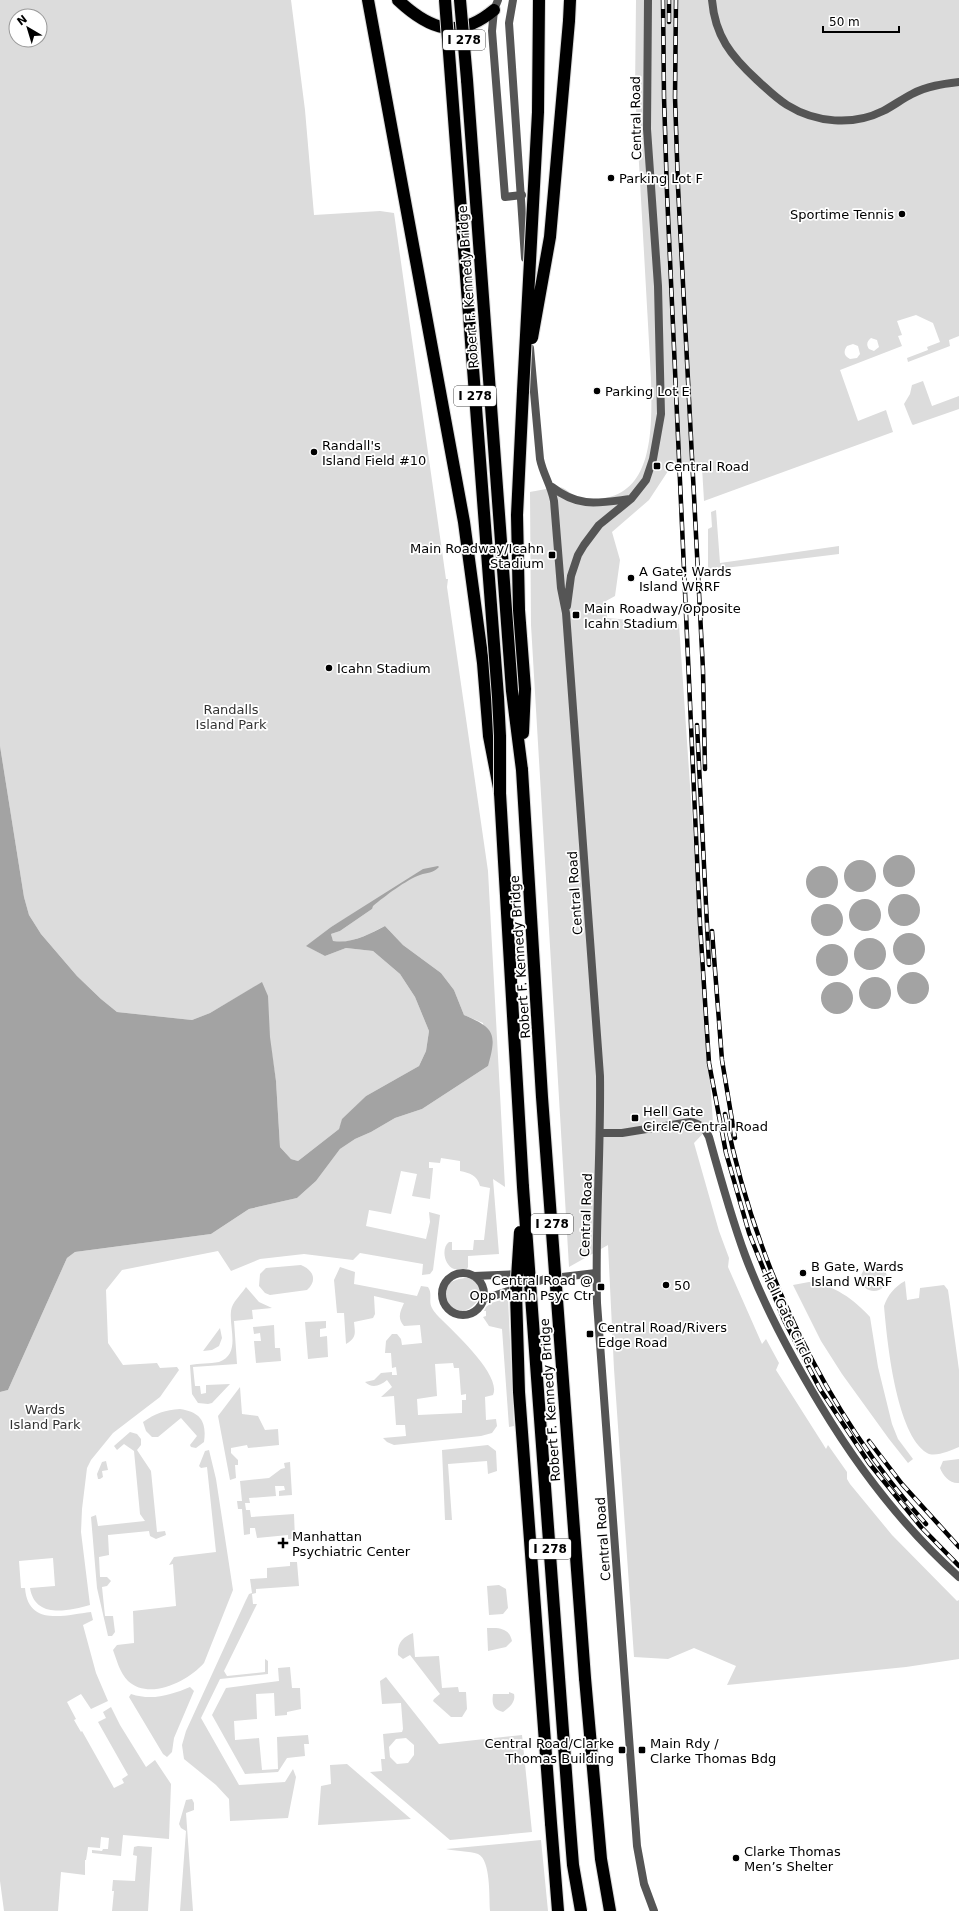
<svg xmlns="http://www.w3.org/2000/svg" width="959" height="1911" font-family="'DejaVu Sans',sans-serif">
  <rect width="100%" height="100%" fill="#fff"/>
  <!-- green -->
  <path fill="#dcdcdc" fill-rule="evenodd" d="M0,0h291l14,110 9,105 66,-4 14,2 52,366h2l-1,8 41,284 17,316 -12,-8 6,75 -31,2v11l-1,2c-5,0 -9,1 -13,0 -10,-4 -13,-21 -5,-27h3v8h21l1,-10h10l6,-52 -10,-2c-3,-11 -10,-13 -20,-15v-10l-19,-3 -1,5 -11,-1v6h4l-3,31 -18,-3 5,-22 -16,-3 -10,43 -22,-4 -3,16 60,13 4,-17 -1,-10 11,3 -7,55 -3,4 -8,1 1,-11 -63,-11 -7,7 -49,-6 -44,5 -29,12 -13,-20 -96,19 -16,20 2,53 15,22 34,-2 3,5 17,-1 2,3 -19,27 -47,36 -22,27 -4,8 -5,41 -1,23 9,73c-22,6 -55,14 -60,-17l25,-2 -2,-28 -34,3 2,27h4c3,39 40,27 66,24l2,8 -10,5 13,48 12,28 -17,8 -10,-15 -14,8 9,17 -2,1 7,12 1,-1 32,57 10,-5 -2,-4 6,-4 -30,-53 8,-4 -3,-6 8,-5 9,18 26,42 9,-7 16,24 -2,55 -46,-4 -2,21 -29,-3v-3l10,1 1,-2h5l1,-11 -8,-1 -1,11 -12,-1 -2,13h-1v15l-24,-3 -3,39h-54l-4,-30v-489l8,-2 59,-132 8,-6 136,-18 38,-25 48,-11 19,-17 24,-32 15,-10 16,-7 24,-14 27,-9 66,-43 -5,-43 -19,-8 -10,-25 -13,-17 -38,-28 -18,-19c-16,8 -32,17 -52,16l-2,-8 9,-3 32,-22 -1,-6 -40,24 -24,19 18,10 21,-8 27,3 27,23 15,23 14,34 -3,20 -7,15 -53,30 -23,23 -4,10 -41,32 -7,-2 -11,-12 -4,-66 -15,-98 -51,30 -18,7 -75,-8 -16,-13 -24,-23 -36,-42 -12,-19 -5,-18 -24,-151zM16,16h24v24h-24z
    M636,0h323v336l-10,4 1,6 -42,16 -1,-4 21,-8 -1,-3 13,-5 -7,-19 -17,-8 -19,6 5,14 -4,1 4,10 -62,24 18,51 28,-11 7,22 -189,69 -2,-34 -30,-2 -23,35 -37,32 8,28 -5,36 -9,5 1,17 72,6 34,499 -19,20 25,88 10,27 -1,9 34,77 4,-5 13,24 -3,7 47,74 3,5 2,-4 19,27v7l3,5 42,51 65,66 2,-1v59l-53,8 -179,18 9,-19 -42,-18 -26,11 -34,-2 -20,-288 -6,-124 -39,22 -38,-642 -1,-133c6,-1 28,-6 33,-4 6,3 11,9 18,10 75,10 71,-69 70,-120l-16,-286zM871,338l6,2 2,7 -5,4 -5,-2c-3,-4 -2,-8 2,-11zM853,344l5,2 2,8 -3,4 -7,1c-6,-3 -7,-7 -3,-13z
    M923,381l9,25 27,-10v13l-46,16 -1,-1 -8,-20 6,-10 2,-9z
    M716,510l4,53 119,-17v8l-131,16v-41l4,-2 -1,-15z
    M861 1278a13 13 0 1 1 26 0a13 13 0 1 1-26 0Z
    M301,1265c12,5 17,15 6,25l-37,5 -5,-2 -6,-7 1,-12 6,-6z
    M340,1267l15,5 -1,12 63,12 4,-10 7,1c5,7 0,14 4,21 2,4 7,9 10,12 13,13 60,56 51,75l-8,2 1,23 10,-1 1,7 -5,7 -11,3 -87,9 -7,-3 -4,-4 23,-2 -1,-11h-9l-2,-29 -13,1 11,-10 -5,-7c-7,6 -15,9 -22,2l9,-2 7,-7 11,-1v3h5l-1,-8 -4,1 -1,-15h-6l1,-12 6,-7h5l4,5 1,6 20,-2 -2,-18 -16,1c-7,-8 -4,-14 0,-23l-30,-7 1,18 -2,4 -19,4c1,11 3,16 -8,22l-2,-31h-7l-3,-33zM453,1363l1,5h5l2,27 5,-1v6h-4v13l-44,2 -1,-16 20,-3 -2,-32z
    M471,1277c26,13 -6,46 -21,30 -3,-2 -4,-7 -4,-11 -3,-16 13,-17 25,-19z
    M905,1281l2,19 12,-2 1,-10 24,-3 4,5 1,7 10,73v77c-8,3 -24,11 -32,6 -31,-19 -40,-112 -43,-147 4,-11 10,-19 21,-25z
    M809,1282c24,2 46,18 61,35l8,50 14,57 6,15 15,20 -5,4 -19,-24 -47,-65 -21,-33 -28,-56z
    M246,1287l13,15 13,6 -20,2 1,9 -19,2 3,43 -44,3 2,19h5l1,8 5,-1v-8l24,-1 -18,19 -4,1 -10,-1 -6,-9 -2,-29c9,-2 20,-1 29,-3 22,-8 10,-33 12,-51 1,-9 10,-16 15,-24z
    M508,1298l6,128 -5,1 -7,-98 -13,-3 -6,-9 3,-1v-5h-2l2,-4 5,-4z
    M326,1321v7l-6,1v8l7,-1 1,21 -20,2 -3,-37z
    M274,1325l1,23h5l1,13 -25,2 -2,-22h7l-1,-8 -6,1 -1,-7z
    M220,1328l2,10 -3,8 -7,4 -9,1z
    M240,1387l2,27 16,2 7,14 13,-1 1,16 -31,3 -1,-3 -16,3v5l7,7v5h-3l1,13 -6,2 -12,-64z
    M180,1409c20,3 27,12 24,33l-8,6 -5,-1 -1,-2 7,-9 -16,-18 -23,19h-6l-6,-6 -3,-9c13,-9 22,-12 37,-13z
    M130,1432l7,2 4,5v6l-4,5 14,21 6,61 8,-1 1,4 -10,4 -6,-3 -1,-5 -41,4 1,20 -10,2 1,20h7l4,4 -4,5 -5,1 3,29h8l2,16 -3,4h-4l-11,-48 -6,-71 5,-2 2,11 47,-5 -5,-7 -6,-63 -10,-7 -7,6 -3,-4z
    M488,1445l8,6 1,20 -9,3 -1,-13 -39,3 4,56h-7l-3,-70z
    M209,1450l7,29 17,111 -29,73c-16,18 -54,38 -76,18 -8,-8 -11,-20 -15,-31l4,-5 17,-2 -1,-32 43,-5 -3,-42 -4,1 5,-8 42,-5 -9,-85 -6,1 -2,-2 6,-15z
    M959,1459v24c-9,1 -16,-7 -19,-15l3,-7z
    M106,1461l2,9 -6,1 1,6 -3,2h-2l-1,-5 5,-12z
    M290,1462l2,33 -13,1v-5l6,-1 -1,-4h-9l1,10 -27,2 1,5h-5l1,7h4l1,7 43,-3 1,25h-7v-4l-31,3 -2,-10h-5v6l-6,1 -2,-26h-4l-1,-8h5l-2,-20 29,-3 12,-9 4,-1 -1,-5z
    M290,1562h7l2,24 -43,3v4l-4,1 1,10h4l-33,67 3,5 38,-4v-13l3,2v13l-48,5 -19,39 38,67 46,-3 8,-13 3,8 -8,41 -58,3 -1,-22 -13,-14 -32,-26 -2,-14 4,-14 60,-131 3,-6 3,-1 -2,-14 17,-1v-10l23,-2z
    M499,1585l7,4 2,19 -5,6 -14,1 -2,-29z
    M496,1628c9,1 14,4 16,13l-6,6 -18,4 -1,-23z
    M413,1633l2,24 24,-1 3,32 16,-1 1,5h7l1,17 -5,8h-11l-18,-16 1,-2 6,-5 -30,-39 -7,4 -5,-4c-1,-12 5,-18 15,-22z
    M290,1667l2,21h8l1,21 -14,3v3l-12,1 -1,-23 -18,1 1,25 -23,2 1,19 24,-2 3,32 16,-1 -1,-32 31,-2 1,9h-5l1,12 -18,2 -9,14 -33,2 -33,-59 14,-27 53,-7 -1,-13z
    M386,1677l53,67 83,-9 10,97 -82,8 -80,-68 12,-1 -1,-12h4l-2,-25 19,-2 1,-3 -2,-26 -19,1 -2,-23zM406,1738l8,7v10l-6,8 -11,1 -7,-7 -1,-10 7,-8z
    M190,1687l4,4 -20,47 -2,14 -5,5 -4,-3 -34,-57 2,-3c21,7 40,1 59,-7z
    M509,1692l5,2c2,8 -5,14 -11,18 -11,-3 -11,-9 -10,-18h16z
    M347,1764l64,55 -93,6 3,-39 10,-2 -1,-19z
    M192,1799l2,4v7l-8,3 7,98h-13l6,-80 -5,-3 -2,-4 7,-24z
    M541,1840l7,71h-58c-1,-14 1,-51 -12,-57 -8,-3 -23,-3 -32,-5z
    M138,1846l14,1 -4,64h-36l2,-20h-2l1,-11 22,1 2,-25 -4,-1 1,-8z"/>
  <!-- water -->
  <path fill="#a3a3a3" d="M0,746l24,151 5,18 12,19 36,42 24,23 16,13 75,8 18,-7 52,-31 6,14 2,41 6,44 4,66 11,12 7,2 41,-32 3,-10 24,-23 53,-30 7,-15 3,-20 -14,-34 -15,-23 -27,-23 -27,-3 -21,8 -19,-10 25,-19 92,-58 15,-3 1,1c-7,7 -11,5 -19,8 -14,5 -35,21 -47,31l-1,3 -32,22 -9,3 2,7c19,3 36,-7 52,-15l18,19 38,28 13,17 10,25c31,13 33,19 24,51l-66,43 -27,9 -24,14 -16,7 -15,10 -24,32 -19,17 -48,11 -38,25 -136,18 -8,6 -59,132 -8,2z
    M883 871a16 16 0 1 1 32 0a16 16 0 1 1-32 0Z
    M844 876a16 16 0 1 1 32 0a16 16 0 1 1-32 0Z
    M806 882a16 16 0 1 1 32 0a16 16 0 1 1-32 0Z
    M888 910a16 16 0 1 1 32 0a16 16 0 1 1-32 0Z
    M849 915a16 16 0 1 1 32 0a16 16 0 1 1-32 0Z
    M811 920a16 16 0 1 1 32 0a16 16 0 1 1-32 0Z
    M893 949a16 16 0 1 1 32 0a16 16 0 1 1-32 0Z
    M854 954a16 16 0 1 1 32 0a16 16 0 1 1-32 0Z
    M816 960a16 16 0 1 1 32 0a16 16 0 1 1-32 0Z
    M897 988a16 16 0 1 1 32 0a16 16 0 1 1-32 0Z
    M859 993a16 16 0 1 1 32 0a16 16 0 1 1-32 0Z
    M821 998a16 16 0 1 1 32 0a16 16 0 1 1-32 0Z"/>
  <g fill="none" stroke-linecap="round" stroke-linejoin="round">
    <defs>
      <path id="motorway" d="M368,0l96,522 19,141 6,73 11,57 23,394
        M398,0c32,30 60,40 96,10
        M569,21l1,-21
        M467,80l45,611 10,79
        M523,391l-6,124 2,95 6,79 -2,44
        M585,1678l16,181 9,52
        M551,1823l7,88"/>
    </defs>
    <!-- motorway casing -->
    <use href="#motorway" stroke="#dbdbdb" stroke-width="14"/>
    <!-- minor -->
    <path stroke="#555" stroke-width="8" d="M712,0c3,36 19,56 45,80 10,9 19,18 30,25 29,18 66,21 96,6 10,-5 19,-12 29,-17 15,-8 31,-10 47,-12
      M494,10l-2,21 13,166 17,-2
      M442 1294a21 21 0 1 1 42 0a21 21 0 1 1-42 0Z
      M474,1276l47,-2
      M484,1299l61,-20 51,-6"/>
    <!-- tertiary -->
    <path stroke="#555" stroke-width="8" d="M513,0l-4,23 16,235
      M494,10l4,-10
      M530,348l10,111c3,15 11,26 14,42l7,87 5,25 34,463c1,76 -5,151 -3,227l40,543 7,38 10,27
      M552,487c27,21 46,16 78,12
      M567,606l4,-30 7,-21 6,-10 15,-20 32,-26 15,-19 7,-21 8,-45 -3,-128 -11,-157 1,-129
      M600,1133h22l68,-11c10,1 15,6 19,15 11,40 22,80 36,118 20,54 47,103 76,151 38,63 83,122 138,171"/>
    <!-- motorway -->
    <use href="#motorway" stroke="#000" stroke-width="12"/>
    <defs>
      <path id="rail" d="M663,0l1,97 3,96 33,731 9,139 17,90 23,80 35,87 36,69 49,74 52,64 38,39
        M676,0l-1,97 3,90 25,483 2,99
        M669,22v-22
        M697,725l12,240
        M712,931l10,129 13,78
        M725,1114c30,149 98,296 201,410
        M869,1441l33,43 57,63"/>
    </defs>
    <!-- rail casing -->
    <use href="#rail" stroke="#000" stroke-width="4.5"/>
    <!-- rail -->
    <use href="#rail" stroke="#fff" stroke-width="3" stroke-dasharray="9" stroke-linecap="butt"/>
    <defs>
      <path id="motorway-bridge" d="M445,0l53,697 2,39v57
        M460,0l7,80
        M532,338l18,-101 19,-216
        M523,391l15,-279 1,-112
        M522,770l20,327 43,581
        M523,1187l47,640 3,38 8,46
        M520,1232l-4,61 3,99 32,431"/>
    </defs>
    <!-- motorway-bridge casing -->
    <use href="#motorway-bridge" stroke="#dbdbdb" stroke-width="14" stroke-linecap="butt"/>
    <!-- motorway-bridge -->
    <use href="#motorway-bridge" stroke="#000" stroke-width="12"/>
  </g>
  <!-- markers -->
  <g fill="#000" stroke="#fff" stroke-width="1.5">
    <circle cx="611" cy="178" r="4"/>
    <circle cx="902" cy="214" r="4"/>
    <circle cx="597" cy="391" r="4"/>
    <circle cx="314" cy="452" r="4"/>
    <rect x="653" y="462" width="8" height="8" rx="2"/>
    <rect x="548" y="551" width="8" height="8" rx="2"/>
    <circle cx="631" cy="578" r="4"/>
    <rect x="572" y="611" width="8" height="8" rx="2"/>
    <circle cx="329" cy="668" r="4"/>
    <rect x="631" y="1114" width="8" height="8" rx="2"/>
    <circle cx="803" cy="1273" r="4"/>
    <circle cx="666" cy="1285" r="4"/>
    <rect x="597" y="1283" width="8" height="8" rx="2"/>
    <rect x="586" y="1330" width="8" height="8" rx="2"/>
    <path d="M281 1537h4v4h4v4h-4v4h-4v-4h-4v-4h4z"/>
    <rect x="618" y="1746" width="8" height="8" rx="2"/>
    <rect x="638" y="1746" width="8" height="8" rx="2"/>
    <circle cx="736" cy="1858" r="4"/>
  </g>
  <g text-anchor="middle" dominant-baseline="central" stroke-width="3.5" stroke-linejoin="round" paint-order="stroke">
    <!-- shield labels -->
    <g fill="#fff" stroke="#4c4c4c" stroke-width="1">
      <rect x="443" y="30" width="42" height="20" rx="3"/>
      <rect x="454" y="386" width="42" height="20" rx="3"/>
      <rect x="531" y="1214" width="42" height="20" rx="3"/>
      <rect x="529" y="1539" width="42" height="20" rx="3"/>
    </g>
    <g font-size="12" font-weight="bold" fill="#000">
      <text x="464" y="40">I 278</text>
      <text x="475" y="396">I 278</text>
      <text x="552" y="1224">I 278</text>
      <text x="550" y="1549">I 278</text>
    </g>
    <!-- street labels -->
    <g font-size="13" fill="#000" stroke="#fff">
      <text transform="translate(636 118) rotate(-91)">Central Road</text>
      <text transform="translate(468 287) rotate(-94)">Robert F. Kennedy Bridge</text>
      <text transform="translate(575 893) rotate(-94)">Central Road</text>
      <text transform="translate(520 957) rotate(-94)">Robert F. Kennedy Bridge</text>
      <text transform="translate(586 1215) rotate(-88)">Central Road</text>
      <text transform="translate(788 1318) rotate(64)">Hell Gate Circle</text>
      <text transform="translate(550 1400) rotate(-94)">Robert F. Kennedy Bridge</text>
      <text transform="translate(603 1539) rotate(-94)">Central Road</text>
    </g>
    <!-- poi labels -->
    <g font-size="13" fill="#000" stroke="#fff" text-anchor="start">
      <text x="619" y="178">Parking Lot F</text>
      <text x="894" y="214" text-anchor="end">Sportime Tennis</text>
      <text x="605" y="391">Parking Lot E</text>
      <text x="322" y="445">Randall's<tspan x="322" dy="15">Island Field #10</tspan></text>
      <text x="665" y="466">Central Road</text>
      <text x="544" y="548" text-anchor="end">Main Roadway/Icahn<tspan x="544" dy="15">Stadium</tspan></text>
      <text x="639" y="571">A Gate, Wards<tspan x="639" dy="15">Island WRRF</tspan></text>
      <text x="584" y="608">Main Roadway/Opposite<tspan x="584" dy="15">Icahn Stadium</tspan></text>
      <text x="337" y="668">Icahn Stadium</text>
      <text x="643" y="1111">Hell Gate<tspan x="643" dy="15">Circle/Central Road</tspan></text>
      <text x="811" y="1266">B Gate, Wards<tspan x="811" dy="15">Island WRRF</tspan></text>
      <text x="593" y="1280" text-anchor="end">Central Road @<tspan x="593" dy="15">Opp Manh Psyc Ctr</tspan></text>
      <text x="674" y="1285">50</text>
      <text x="598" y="1327">Central Road/Rivers<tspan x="598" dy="15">Edge Road</tspan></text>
      <text x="292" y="1536">Manhattan<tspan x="292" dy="15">Psychiatric Center</tspan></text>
      <text x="614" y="1743" text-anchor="end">Central Road/Clarke<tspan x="614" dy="15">Thomas Building</tspan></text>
      <text x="650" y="1743">Main Rdy /<tspan x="650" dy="15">Clarke Thomas Bdg</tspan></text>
      <text x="744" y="1851">Clarke Thomas<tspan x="744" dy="15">Men’s Shelter</tspan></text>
    </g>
    <!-- park labels -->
    <g font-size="13" fill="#333" stroke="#fff">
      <text x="231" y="709">Randalls<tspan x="231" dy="15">Island Park</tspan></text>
      <text x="45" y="1409">Wards<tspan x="45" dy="15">Island Park</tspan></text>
    </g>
  </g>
  <!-- north arrow -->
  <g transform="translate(28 28) rotate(322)"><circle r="19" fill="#ffffff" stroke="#999999"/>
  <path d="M0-3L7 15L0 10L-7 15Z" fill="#000000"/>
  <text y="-6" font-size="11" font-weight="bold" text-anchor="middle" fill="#000000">N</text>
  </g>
  <!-- scale -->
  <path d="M823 26v6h76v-6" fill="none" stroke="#000000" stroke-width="2"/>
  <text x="829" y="26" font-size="12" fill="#000000" stroke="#ffffff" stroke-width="3" paint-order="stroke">50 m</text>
</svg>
